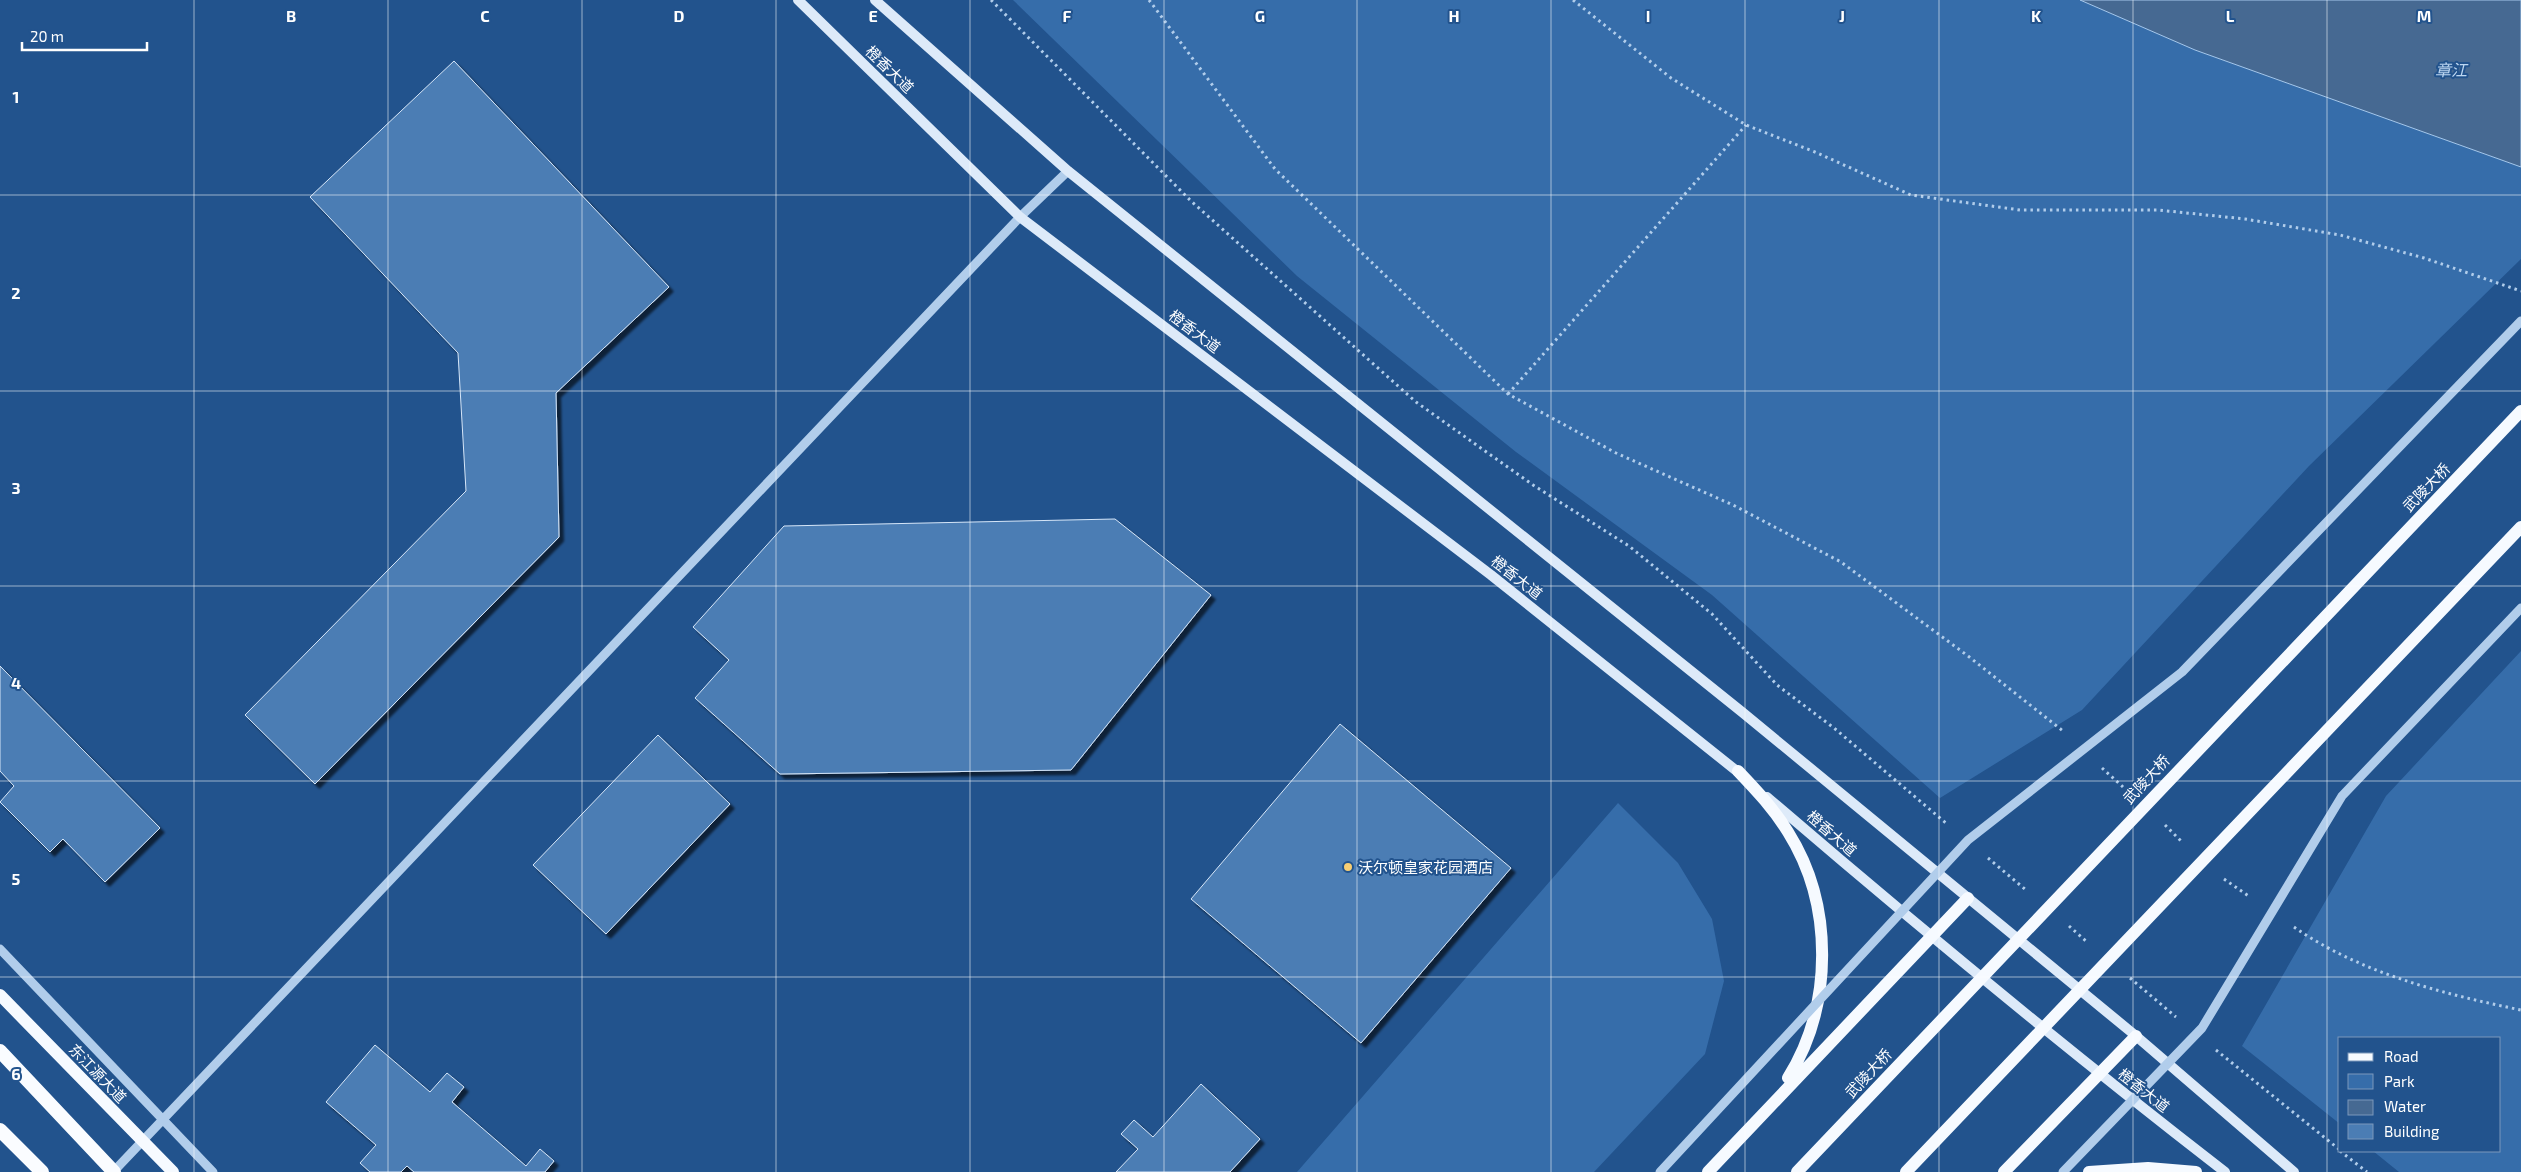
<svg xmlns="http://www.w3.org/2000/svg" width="2521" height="1172" font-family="'Exo 2','Noto Sans SC',sans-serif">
  <defs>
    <filter id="shadow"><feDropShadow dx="4.5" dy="4.5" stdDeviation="1" flood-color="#0009"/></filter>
  </defs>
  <rect width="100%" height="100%" fill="#22538d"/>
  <!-- green -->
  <path fill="#366daa" d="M1013,0h1067l115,50 326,117v92l-212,207 -227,244 -142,88 -228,-203 -196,-143 -219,-176z
    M2521,651v521h-122l-26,-21h127v-113h-160v86l-98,-78 144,-250z
    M1618,803l60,60 34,56 12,62 -19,73 -111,118h-297z"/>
  <!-- water -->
  <path fill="#466992" stroke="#a5c8ec" d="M2080,0h441v167l-326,-117z"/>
  <!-- building -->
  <path fill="#4b7db4" stroke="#d6e6f8" filter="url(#shadow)" d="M454,61l215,226 -113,106 3,144 -244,247 -70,-69 221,-224 -8,-138 -148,-156z
    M1115,519l96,76 -140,175 -291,4 -85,-76 34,-38 -36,-33 91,-101z
    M0,666l160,162 -55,54 -42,-43 -13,13 -50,-50 14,-16 -14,-15z
    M1340,724l171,144 -150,175 -170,-144z
    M658,735l72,69 -124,130 -73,-69z
    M375,1045l55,47 17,-19 17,14 -12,15 74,64 14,-17 14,12 -9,11h-131l-7,-6 -6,6h-31l-10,-9 16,-18 -50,-43z
    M1201,1084l59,55 -30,33h-114l22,-23 -17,-15 13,-14 19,17z"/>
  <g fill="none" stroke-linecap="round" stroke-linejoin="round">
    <!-- path -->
    <path stroke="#b1cdeb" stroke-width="3" stroke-dasharray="2.5 4" stroke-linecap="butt" d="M991,0l200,201 225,201 117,83 96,61 83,68 65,71 57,43 113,96
      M1149,0l126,169 233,225 108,59 117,52 108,57 127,94 95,75
      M1573,0l98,78 75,47 69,27 96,43 109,15h138l87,9 95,16 84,23 97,33
      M1508,394l238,-269
      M2102,768l21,19
      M2165,825l17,17
      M1988,858l38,32
      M2224,879l26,18
      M2069,926l18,16
      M2294,927c66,46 149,67 227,83
      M2130,978l46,39
      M2216,1050l124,100
      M2340,1151l27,21"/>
    <!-- tertiary -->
    <path stroke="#b1cdeb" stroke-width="9" d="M0,949l213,223
      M113,1172l907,-955 48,-46"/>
    <!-- secondary -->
    <path stroke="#ddeaf9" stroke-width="10" d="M798,0l222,217 471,358 252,201
      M875,0l193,171 674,541 394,324 158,136
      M1767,797c150,129 302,254 458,375"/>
    <!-- primary -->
    <path stroke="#f6faff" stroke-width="12" d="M1738,771c19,20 36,38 50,61 46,73 45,174 0,246
      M0,995l173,177
      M1708,1172l260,-274
      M2004,1172l132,-136
      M2089,1172l59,-4 48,4"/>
    <!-- trunk -->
    <path stroke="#fafcff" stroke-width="14" d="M0,1130l42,42"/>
    <!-- tertiary-bridge -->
    <path stroke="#b1cdeb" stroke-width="9" d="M1660,1172l308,-332 214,-168 339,-351
      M2063,1172l139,-144 140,-232 179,-188"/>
    <!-- primary-bridge -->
    <path stroke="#f6faff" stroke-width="12" d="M1797,1172l724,-761
      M1906,1172l615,-645"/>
    <!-- trunk-bridge -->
    <path stroke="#fafcff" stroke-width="14" d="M0,1051l114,121"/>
  </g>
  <!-- grid -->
  <path fill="none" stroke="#fff" stroke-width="1" stroke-opacity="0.55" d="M194,0v1172M388,0v1172M582,0v1172M776,0v1172M970,0v1172M1164,0v1172M1357,0v1172M1551,0v1172M1745,0v1172M1939,0v1172M2133,0v1172M2327,0v1172M0,195h2521M0,391h2521M0,586h2521M0,781h2521M0,977h2521"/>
  <!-- markers -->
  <circle fill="#f7ce74" stroke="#22538d" stroke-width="2" cx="1348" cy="867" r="5"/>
  <g text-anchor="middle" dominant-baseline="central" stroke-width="4" stroke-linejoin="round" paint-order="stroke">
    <!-- street labels -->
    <g font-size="15" fill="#fff" stroke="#22538d">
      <text transform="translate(890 69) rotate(44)">橙香大道</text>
      <text transform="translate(1195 331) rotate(37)">橙香大道</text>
      <text transform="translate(2426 487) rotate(-46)">武陵大桥</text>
      <text transform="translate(1517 577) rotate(38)">橙香大道</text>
      <text transform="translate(2146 779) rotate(-47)">武陵大桥</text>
      <text transform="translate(1832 833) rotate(41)">橙香大道</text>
      <text transform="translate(98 1073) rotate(46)">东江源大道</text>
      <text transform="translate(1868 1073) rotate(-47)">武陵大桥</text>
      <text transform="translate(2144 1090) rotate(38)">橙香大道</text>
    </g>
    <!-- poi labels -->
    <g font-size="15" fill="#fff" stroke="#22538d" text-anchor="start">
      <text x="1358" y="867">沃尔顿皇家花园酒店</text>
    </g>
    <!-- water labels -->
    <g font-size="16" font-style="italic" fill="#bdd7f2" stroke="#22538d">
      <text x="2451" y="69">章江</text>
    </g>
  </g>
  <g font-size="16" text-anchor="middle" font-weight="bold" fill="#fff" stroke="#22538d" stroke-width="4" stroke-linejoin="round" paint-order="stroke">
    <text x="291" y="22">B</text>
    <text x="485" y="22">C</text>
    <text x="679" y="22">D</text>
    <text x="873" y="22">E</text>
    <text x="1067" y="22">F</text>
    <text x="1260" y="22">G</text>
    <text x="1454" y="22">H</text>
    <text x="1648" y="22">I</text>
    <text x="1842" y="22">J</text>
    <text x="2036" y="22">K</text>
    <text x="2230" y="22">L</text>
    <text x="2424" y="22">M</text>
    <text x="16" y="103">1</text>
    <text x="16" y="299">2</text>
    <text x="16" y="494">3</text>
    <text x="16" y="689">4</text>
    <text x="16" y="885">5</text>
    <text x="16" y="1080">6</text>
  </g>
  <!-- legend -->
  <rect x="2338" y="1037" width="162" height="115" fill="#22538d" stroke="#7a98bb"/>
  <rect x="2348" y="1053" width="25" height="8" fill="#f6faff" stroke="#7a98bb"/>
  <text x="2384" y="1062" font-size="15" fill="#ffffff">Road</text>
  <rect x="2348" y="1074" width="25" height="15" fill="#366daa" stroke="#7a98bb"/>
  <text x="2384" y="1087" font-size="15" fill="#ffffff">Park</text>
  <rect x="2348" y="1100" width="25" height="15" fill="#466992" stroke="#7a98bb"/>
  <text x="2384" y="1112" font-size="15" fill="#ffffff">Water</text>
  <rect x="2348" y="1124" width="25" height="15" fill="#4b7db4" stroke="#7a98bb"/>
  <text x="2384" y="1137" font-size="15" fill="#ffffff">Building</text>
  <!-- scale -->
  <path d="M22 42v8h125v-8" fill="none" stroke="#ffffff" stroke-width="2.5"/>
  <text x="30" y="42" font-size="15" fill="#ffffff" stroke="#22538d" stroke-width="4" paint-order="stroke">20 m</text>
</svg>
